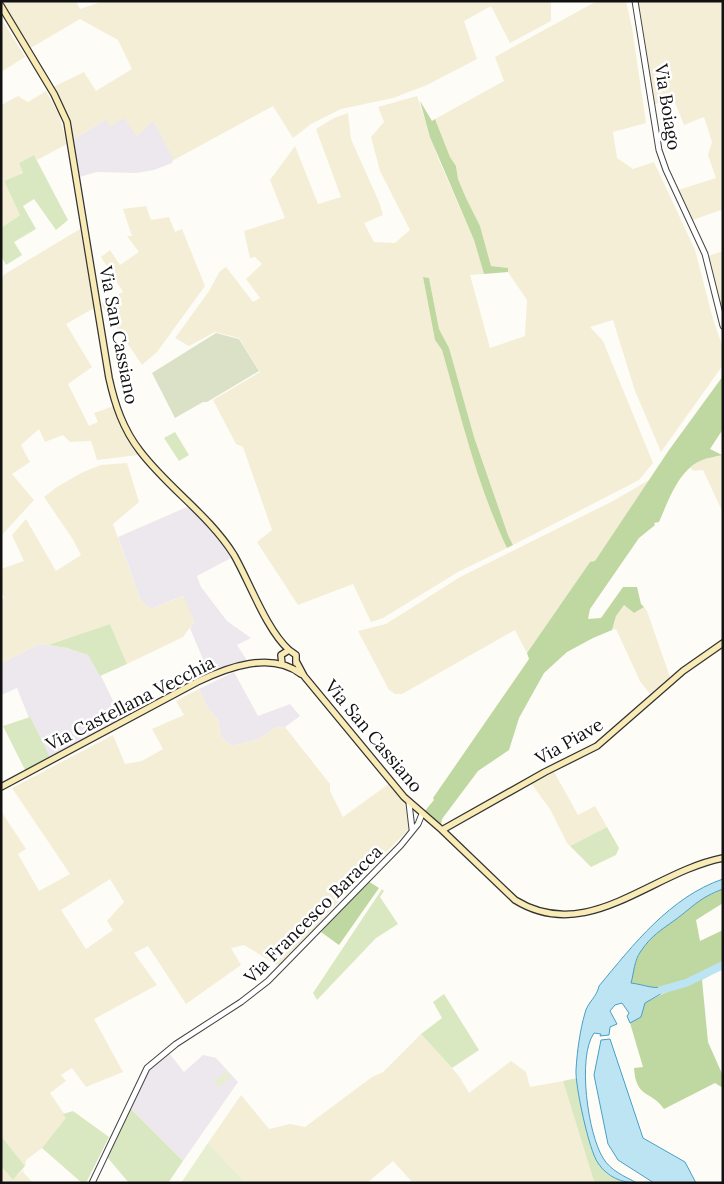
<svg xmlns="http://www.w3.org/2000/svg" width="724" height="1184" font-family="Lora,serif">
  <rect width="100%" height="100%" fill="#fefcf6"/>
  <!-- industrial -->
  <path fill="#ede7ee" d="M124,118l29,3 21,37 -2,5 -18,7 -18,3 -40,-1 -16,5 -6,-38 32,-20z
    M187,507l26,25 18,26 -34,18 4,11 26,34 24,17 -14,7 11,17 -39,12 -19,-46 4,-6 -11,-26 -32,13 -10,-8 -23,-64z
    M39,644l28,4 21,7 13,21 21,43 -72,38 -21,-39 -12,-30 -16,7v-32z
    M234,672l24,44 32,-12 10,12 -15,11 -10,1 -18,12 -25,6 -11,-9 -3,-17 -11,-13 -8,-18z
    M169,1053l15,19 19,-17 13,3 22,24 -55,79 -54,-54 20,-37z"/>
  <!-- farmland -->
  <path fill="#f4eed6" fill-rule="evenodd" d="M1,1h75l4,8 24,-8h447v20l-41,22 -19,-37 -27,15 13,38 -50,26 -34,13 -52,11 -30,15 -18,14 -20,-32 -101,55 1,-3 -20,-37 -16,16 -13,-19 -14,9 -4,-8 -32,20 -8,-27 -13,-25 31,-15 12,19 36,-22 -14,-29 -38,-21 -51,30z
    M597,1h29l6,27 14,95 -33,9 4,26 16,11 21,-7 41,88 18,69 10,29v17l-62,87 -26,-61 -22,-71 -23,7 13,14 50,122 -14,17 -126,65 -5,-10 -34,-98 -28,-95 -7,-13 -10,-51 -6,-1 12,63 7,10 37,125 17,49 11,24 -49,24 -75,46 -12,4 -18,-38 -55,21 -41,-63 15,-12 -29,-83 -7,-3 -23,-44 47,-28 -21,-34 -24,-6 -26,14 -14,-8 34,-47 11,-20 6,-4 27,35 7,-4 -14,-19 16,-15 -7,-7 -5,1 -6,-27 41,-13 -15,-38 25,-34 23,58 23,-7 -25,-68 18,-11 14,-5 3,26 28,63 4,13 -19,8 10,19 21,1 15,-13 -30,-59 -9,-34 13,-15 -6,-15 39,-11 21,62 36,82 10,34 -14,1 20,73 35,-12 2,-36 -19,-28v-4l-17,-2 -11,-40 -14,-28 -8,-19 -2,-13 -6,-9 -15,-38 69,-38 -9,-24z
    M634,1h89v211l-2,-2 -31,11 -15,-30 41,-13 -8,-23 4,-13 -8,-25 -20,8 -10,-25 -23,5z
    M1,18l24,39 -24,15z
    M46,91l13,24 8,29 -30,16 -3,-5 -15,8 4,10 -19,8 16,34 -19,13v-123l17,-9 10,6z
    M146,206l5,14 18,-3 6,15 7,-3 23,57 -48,66 -15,13 -41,-61 22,-12 -22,-35 9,-7 10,15 19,-13 -12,-16h5l-9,-27z
    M80,229l14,79 -28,16 26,43 -24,17 21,42 9,-4 -4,-9 20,-7 24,49 -41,5 -6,-19 -21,1 -7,-7 -18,7 -6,-13 -18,16 9,17 -18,12 22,26 -33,36v-257l4,-5z
    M723,251v75l-18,-69z
    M723,455v58l-20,-43 -9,1 -4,-3 11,-8z
    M127,463l12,39 -26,22 28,77 10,8 33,-13 10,26 -11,15 -56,27 -17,-40 -62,21 -9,-1 -38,19v-63l3,-2 -3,-9v-20l23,-8 -12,-26 14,-16 30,52 25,-16 -9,-17 -28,-41 13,-10 26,-15 18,-7z
    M649,480l-54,82h-5l-63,91 -12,-23 -113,64h-7l-6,-4 -31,-59 28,-7 74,-47 153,-76z
    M624,605l10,8 10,-6 3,4 23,66 -20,17 -10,-13 -24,-52 -4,1 4,-14z
    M199,689l8,18 11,13 3,17 11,9 25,-6 18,-12 10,-1 45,57v7l13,26 47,-34 23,30v12l-65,66 -68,76 -36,-22 -13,3 10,17 -55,39 -38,-58 -14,7 23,32 -63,34 29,53 -37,15 -14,-19 -11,7 5,6 -16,12 17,25 -25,30 -16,12 -1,6 -24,-30v-325l25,38 -8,5 21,37 31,-17 -58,-86 101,-53 12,29 17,-3 21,-12 -11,-20 32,-14 -8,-14zM110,879l14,23 -17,19 6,9 -27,19 -25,-39z
    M553,770l25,45 17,-9 12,21 -37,19 -3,-3 -17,-34 -20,-27z
    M421,1034l38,42 10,17 42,-32 15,11 4,15 33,-6 32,102h-182l-20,-22 -26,22h-121l-38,-40 33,-48 28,34 21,-5 15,3 67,-50 11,-5z
    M1,1166l12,14 11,-11 -1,3 10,11h-32z"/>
  <!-- green -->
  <path fill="#d9e8c0" d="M34,155l34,65 -12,10 -22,-31 -11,7 13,23 -22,13 8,13 -16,10 -5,-9v-28l19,-13 -16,-34 19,-8 -4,-10z
    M175,432l14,23 -10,6 -15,-23z
    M110,624l17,40 -27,12 -12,-21 -21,-7 -19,-3z
    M30,717l20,40 -25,13 -22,-44z
    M607,827l12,21 -3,7 -25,12 -21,-21z
    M382,889l2,2 -4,6 18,27 -22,14 -59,62 -4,-7z
    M444,994l35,56 -27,18 -31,-34 21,-16 -9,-16z
    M577,1078l14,69 16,27 18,9h-30l-2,-5 -30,-97z
    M129,1107l54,54 -15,22h-39l-22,-26z
    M73,1111l36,26 -23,46h-4l-40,-35 24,-30 -3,-4z
    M1,1136l24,30 -12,14 -12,-14z"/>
  <!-- forest -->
  <path fill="#bfd7a0" d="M420,101l12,20 3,-2 15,38 6,9 2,13 8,19 14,28 11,40 17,2v4l-24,2 -10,-34 -44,-103z
    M423,277l6,1 10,51 10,19 25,89 34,98 5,10 -6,3c-30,-63 -46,-132 -65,-198l-7,-10z
    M723,376v53l-13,20 12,6c-7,2 -16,3 -22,6 -22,10 -32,41 -41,61l-5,1 1,2 -16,13 -49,71 -2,10 13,-1 22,-31h14l4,17 3,3 -10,6 -10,-8 -8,11 -4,14 -19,8 -26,14 -23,21 -25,45 -10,32 -31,21 -36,48 -1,6 -17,-13 10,-12 -1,-2 96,-139 -2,-6 63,-91 5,-1 74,-111z
    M368,881l11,7 -40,57 -18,-13z
    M723,889v14l-27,17 4,21 23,-11v38l-21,12 6,62 15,34v12l-8,-5 -51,26c-13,-19 -28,-10 -30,-41l9,-1 -13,-44 11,-6 3,-14 23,-11 2,-6c-17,4 -23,-1 -39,-3l2,-12 8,-19 15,-19 20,-13 18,-17z"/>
  <!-- cemetery -->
  <path fill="#dbe1c6" d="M216,333l23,6 20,32 -52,31h-4l-28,16 -23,-45z"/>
  <!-- pitch -->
  <path fill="#e8efd1" d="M225,1072l6,5 -12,10 -5,-5z
    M208,1143l38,40h-65z"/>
  <!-- water -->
  <path fill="#bde4f3" stroke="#49a0c5" d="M723,879v10c-24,9 -29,17 -48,31 -14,10 -24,16 -34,31 -7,9 -7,22 -10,32 16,2 21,7 38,3l2,2 -26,15 -4,14 -11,6 -3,-7 2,-3 -7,-10 -7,2 -5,6 7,13 -7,3 -1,8 -9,1 1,-2 -7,-1c-17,24 -6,101 9,125 8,13 21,18 34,25 -15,0 -30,-6 -39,-20 -9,-12 -23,-78 -22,-93 1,-18 4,-40 9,-57 2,-10 12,-16 14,-27 34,-41 71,-89 124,-107z
    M610,1039l33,99 42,24 11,21h-42l-36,-23 -10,-16 -14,-69 7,-35z"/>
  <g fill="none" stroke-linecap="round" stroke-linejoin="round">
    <!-- river -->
    <path stroke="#bde4f3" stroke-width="8" d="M661,990l25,-7 37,-18"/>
    <defs>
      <path id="tertiary" d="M635,1l24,149 7,20 39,84 18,72
        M409,803l3,26
        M92,1183l55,-115 29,-24 65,-42 27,-21 133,-136 17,-21 4,-10"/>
      <path id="secondary" d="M1,6l53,88 13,28 42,256c6,27 14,51 31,73 28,37 69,64 94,104 16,28 32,74 55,95
        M296,661l8,15 100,121 38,33 73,70c73,45 136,-28 208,-42
        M282,664l-1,-9 8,-5 7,5v8
        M1,787l196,-105c31,-15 74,-31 104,-8
        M442,830l103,-58 52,-26 86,-75 40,-28"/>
    </defs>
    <!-- tertiary casing -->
    <use href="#tertiary" stroke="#444" stroke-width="7"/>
    <!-- secondary casing -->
    <use href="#secondary" stroke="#333" stroke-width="8"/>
    <!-- tertiary -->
    <use href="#tertiary" stroke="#fff" stroke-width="5"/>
    <!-- secondary -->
    <use href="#secondary" stroke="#f9ebb5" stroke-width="5.5"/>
  </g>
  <g text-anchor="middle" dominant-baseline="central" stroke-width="5" stroke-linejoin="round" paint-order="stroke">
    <!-- street labels -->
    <g font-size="18" fill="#111" stroke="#fff">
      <text transform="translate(668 107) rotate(81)">Via Boiago</text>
      <text transform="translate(119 335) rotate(79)">Via San Cassiano</text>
      <text transform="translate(130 703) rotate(-27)">Via Castellana Vecchia</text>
      <text transform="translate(374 736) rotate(50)">Via San Cassiano</text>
      <text transform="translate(569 741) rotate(-30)">Via Piave</text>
      <text transform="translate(313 914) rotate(-45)">Via Francesco Baracca</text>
    </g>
  </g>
  <!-- border -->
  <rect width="724" height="1184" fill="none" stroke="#111111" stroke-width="5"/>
</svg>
